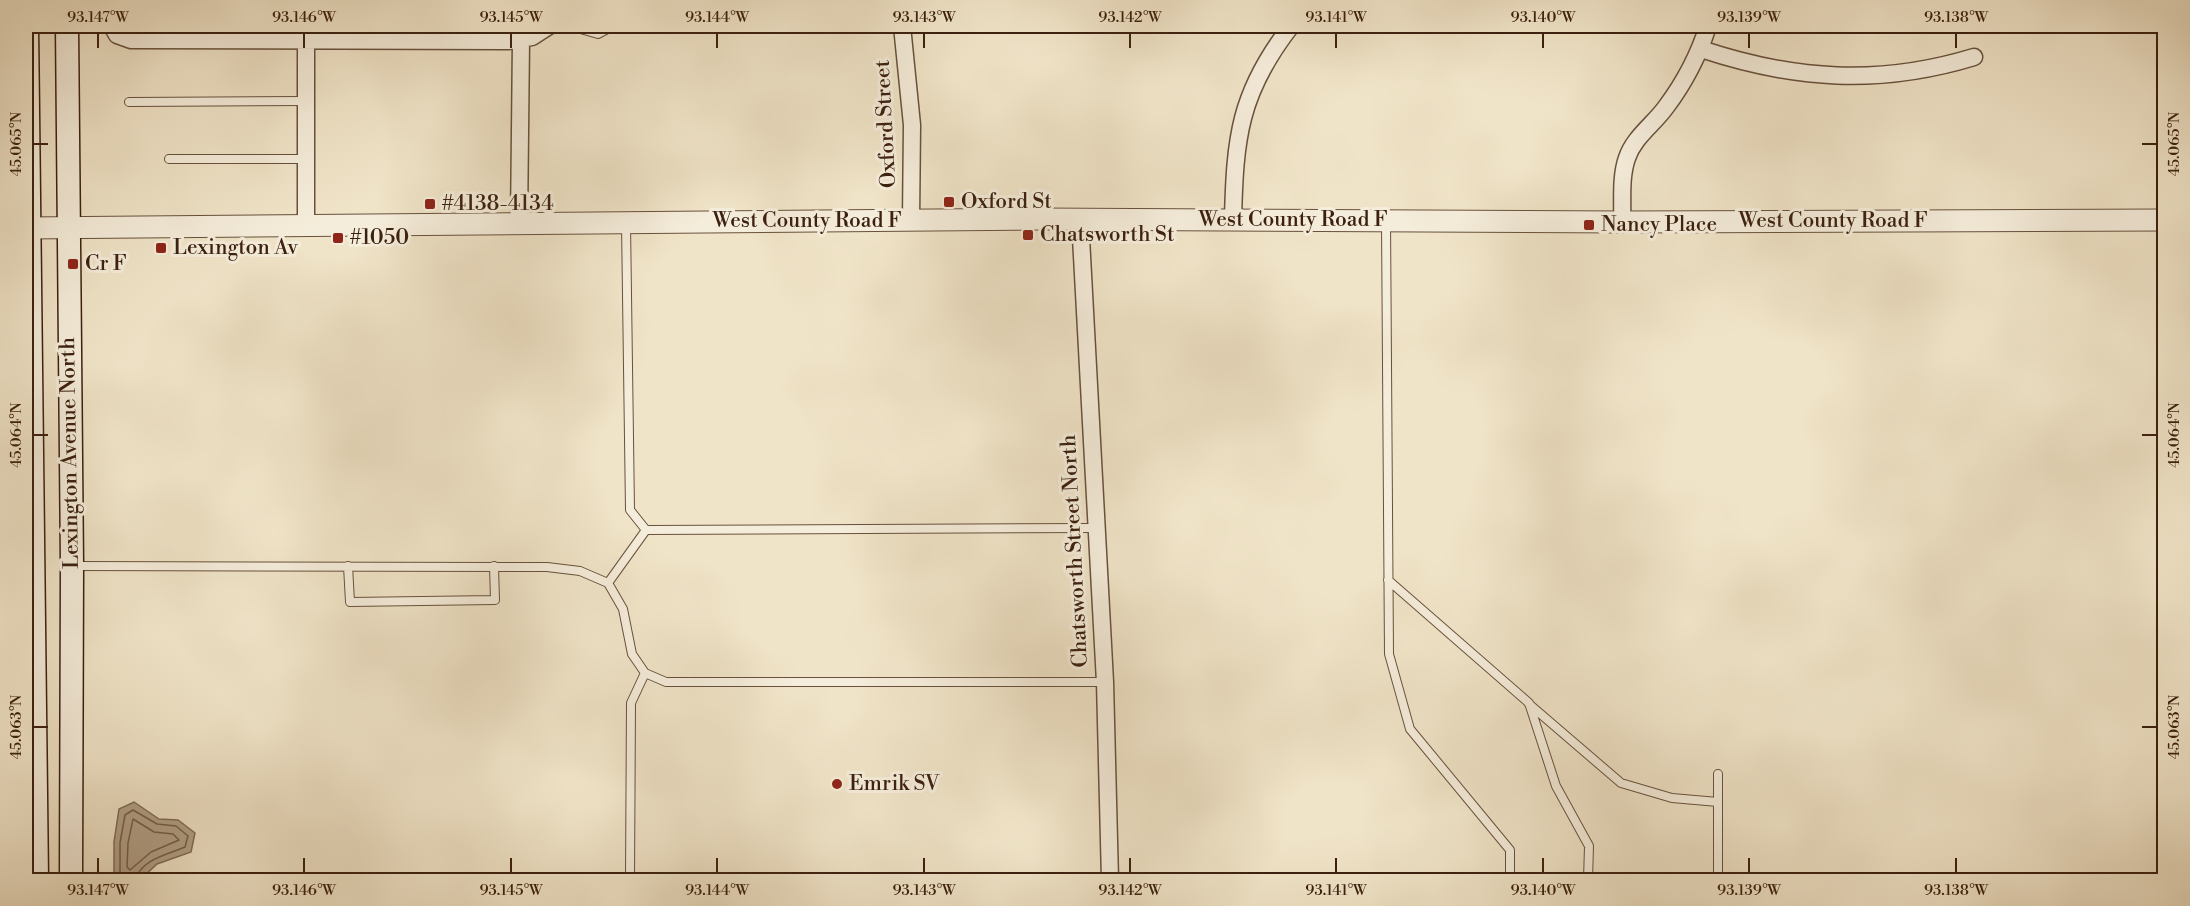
<svg xmlns="http://www.w3.org/2000/svg" width="2190" height="906" font-family="'Libre Bodoni',serif">
  <rect width="100%" height="100%" fill="#f0e4c8"/>
  <filter id="stains"><feTurbulence type="fractalNoise" baseFrequency=".00333" numOctaves="4"/><feColorMatrix values="0 0 0 0 .2 0 0 0 0 .09 0 0 0 0 .02 0 0 0 .5 -.17"/></filter>
  <radialGradient id="worn" r=".72"><stop offset=".6" stop-color="#630" stop-opacity="0"/><stop offset="1" stop-color="#630" stop-opacity=".3"/></radialGradient>
  <!-- water -->
  <path fill="#b2a189" stroke="#826d58" stroke-width="1.5" d="M134,802l25,17 19,1 17,13 -4,19 -34,12 -17,16h-26v-38l5,-33z"/>
  <g fill="none" stroke-linecap="round" stroke-linejoin="round">
    <!-- shore -->
    <path stroke="#76604c" stroke-width="1.5" d="M133,819l21,13 19,2 6,6 -28,12 -21,18 -3,-3 1,-24z
      M120,880v-37l5,-28 8,-5 24,14 19,2 12,10 -3,11c-16,7 -46,13 -49,33"/>
    <defs>
      <path id="service" d="M570,26l28,8 15,-8
        M1365,26l4,3
        M129,102l177,-1
        M169,159h137
        M1386,220l3,434 21,75 100,121v30
        M626,223l4,287 16,20
        M74,566l473,1 33,4 28,12
        M348,566l2,36 145,-2 -1,-34
        M1388,580l141,123 27,83 33,60 -1,34
        M645,673l21,9h439
        M1529,704l92,79 51,15 46,4
        M630,880l1,-177 14,-30 -13,-19 -9,-45 -15,-26 38,-53 451,-2
        M1718,880v-106"/>
      <path id="minor" d="M112,26l5,9 14,5 378,1 23,-4 17,-11
        M902,26l10,99 -1,95
        M1701,49c93,31 178,37 273,8
        M1080,219l25,463 5,198
        M1233,219c2,-81 6,-126 58,-193
        M1622,222c1,-21 -2,-44 5,-64 7,-21 26,-33 39,-51 18,-24 33,-53 42,-81
        M519,223l2,-183
        M306,224v-183"/>
      <path id="tertiary" d="M26,228l1014,-9 582,3 542,-2"/>
      <path id="secondary" d="M27,26l10,854
        M67,26l5,540 -1,314"/>
    </defs>
    <!-- service casing -->
    <use href="#service" stroke="#68513d" stroke-width="10"/>
    <!-- minor casing -->
    <use href="#minor" stroke="#68513d" stroke-width="19"/>
    <!-- tertiary casing -->
    <use href="#tertiary" stroke="#68513d" stroke-width="23"/>
    <!-- secondary casing -->
    <use href="#secondary" stroke="#3b200f" stroke-width="25"/>
    <!-- service -->
    <use href="#service" stroke="#f5eddb" stroke-width="8"/>
    <!-- minor -->
    <use href="#minor" stroke="#f5eddb" stroke-width="16"/>
    <!-- tertiary -->
    <use href="#tertiary" stroke="#f5eddb" stroke-width="21"/>
    <!-- secondary -->
    <use href="#secondary" stroke="#f5eddb" stroke-width="22"/>
  </g>
  <!-- ticks -->
  <path fill="none" stroke="#3b200f" stroke-width="2" d="M98,33v15M304,33v15M511,33v15M717,33v15M924,33v15M1130,33v15M1336,33v15M1543,33v15M1749,33v15M1956,33v15M33,144h15M2142,144h15M33,435h15M2142,435h15M33,727h15M2142,727h15M98,858v15M304,858v15M511,858v15M717,858v15M924,858v15M1130,858v15M1336,858v15M1543,858v15M1749,858v15M1956,858v15"/>
  <!-- markers -->
  <g fill="#8f2418" stroke="#f5eddb" stroke-width="2">
    <rect x="943" y="196" width="12" height="12" rx="3"/>
    <rect x="424" y="198" width="12" height="12" rx="3"/>
    <rect x="1583" y="219" width="12" height="12" rx="3"/>
    <rect x="1022" y="229" width="12" height="12" rx="3"/>
    <rect x="332" y="232" width="12" height="12" rx="3"/>
    <rect x="155" y="242" width="12" height="12" rx="3"/>
    <rect x="67" y="258" width="12" height="12" rx="3"/>
    <circle cx="837" cy="784" r="6"/>
  </g>
  <g text-anchor="middle" dominant-baseline="central" stroke-width="6" stroke-linejoin="round" paint-order="stroke">
    <!-- street labels -->
    <g font-size="21" fill="#3b200f" stroke="#f5eddb">
      <text transform="translate(886 124) rotate(-93)">Oxford Street</text>
      <text x="1293" y="220">West County Road F</text>
      <text x="807" y="221">West County Road F</text>
      <text x="1833" y="221">West County Road F</text>
      <text transform="translate(70 453) rotate(-91)">Lexington Avenue North</text>
      <text transform="translate(1075 551) rotate(-93)">Chatsworth Street North</text>
    </g>
    <!-- poi labels -->
    <g font-size="21" fill="#3b200f" stroke="#f5eddb" text-anchor="start">
      <text x="961" y="202">Oxford St</text>
      <text x="442" y="204">#4138-4134</text>
      <text x="1601" y="225">Nancy Place</text>
      <text x="1040" y="235">Chatsworth St</text>
      <text x="350" y="238">#1050</text>
      <text x="173" y="248">Lexington Av</text>
      <text x="85" y="264">Cr F</text>
      <text x="849" y="784">Emrik SV</text>
    </g>
  </g>
  <!-- margin -->
  <rect width="2190" height="906" fill="none" stroke="#f0e4c8" stroke-width="66"/>
  <rect x="33" y="33" width="2124" height="840" fill="none" stroke="#3b200f" stroke-width="2"/>
  <g font-size="15" text-anchor="middle" fill="#3b200f">
    <text x="98" y="22">93.147°W</text>
    <text x="304" y="22">93.146°W</text>
    <text x="511" y="22">93.145°W</text>
    <text x="717" y="22">93.144°W</text>
    <text x="924" y="22">93.143°W</text>
    <text x="1130" y="22">93.142°W</text>
    <text x="1336" y="22">93.141°W</text>
    <text x="1543" y="22">93.140°W</text>
    <text x="1749" y="22">93.139°W</text>
    <text x="1956" y="22">93.138°W</text>
    <text transform="translate(16 144) rotate(-90)" y="5">45.065°N</text>
    <text transform="translate(2174 144) rotate(-90)" y="5">45.065°N</text>
    <text transform="translate(16 435) rotate(-90)" y="5">45.064°N</text>
    <text transform="translate(2174 435) rotate(-90)" y="5">45.064°N</text>
    <text transform="translate(16 727) rotate(-90)" y="5">45.063°N</text>
    <text transform="translate(2174 727) rotate(-90)" y="5">45.063°N</text>
    <text x="98" y="895">93.147°W</text>
    <text x="304" y="895">93.146°W</text>
    <text x="511" y="895">93.145°W</text>
    <text x="717" y="895">93.144°W</text>
    <text x="924" y="895">93.143°W</text>
    <text x="1130" y="895">93.142°W</text>
    <text x="1336" y="895">93.141°W</text>
    <text x="1543" y="895">93.140°W</text>
    <text x="1749" y="895">93.139°W</text>
    <text x="1956" y="895">93.138°W</text>
  </g>
  <rect width="100%" height="100%" filter="url(#stains)"/>
  <rect width="100%" height="100%" fill="url(#worn)"/>
</svg>
